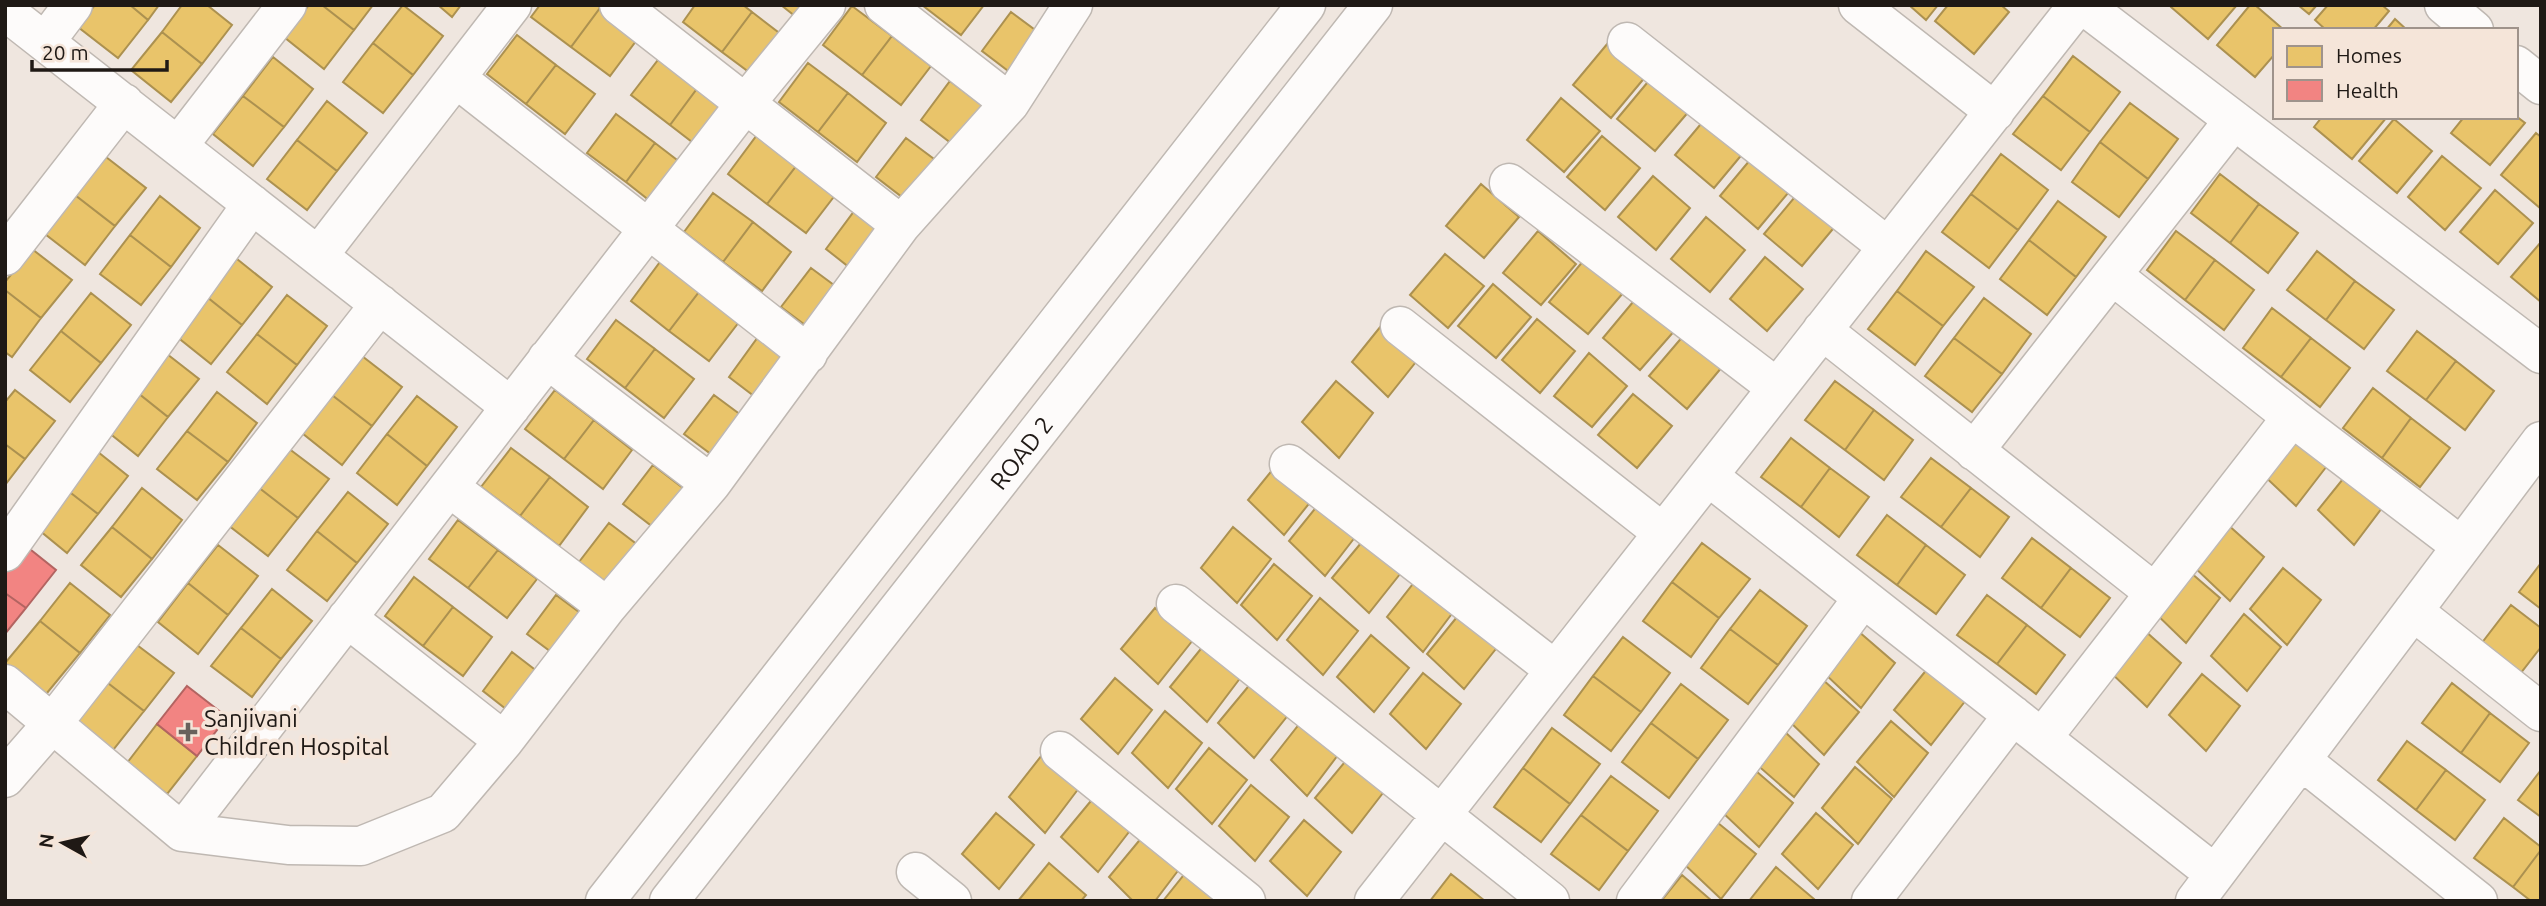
<svg xmlns="http://www.w3.org/2000/svg" width="2546" height="906" font-family="Ubuntu,sans-serif">
  <rect width="100%" height="100%" fill="#efe6df"/>
  <!-- homes -->
  <path fill="#e9c46a" stroke="#ac9150" stroke-width="2" d="M95,5h35l18,15 -30,38 -40,-31z
    M130,5h29l-11,15z
    M182,5h25l25,20 -30,39 -40,-32z
    M309,5h13l32,25 -30,39 -40,-32z
    M322,5h51l-19,25z
    M403,5l40,31 -30,39 -40,-32z
    M438,5h23l-9,12z
    M540,5h58l2,3 -29,39 -40,-30z
    M695,5h48l9,7 -30,40 -39,-30z
    M781,5h38l-14,19z
    M922,5h62l-23,30z
    M1909,5h29l-12,15z
    M1948,5h53l8,7 -35,42 -39,-33z
    M2172,5h65l-29,34 -37,-32z
    M2250,5h5l29,25h-9v24l-20,23 -38,-32z
    M2298,5h19l-8,9z
    M2328,5h54l7,6 -16,19h-47l-11,-10z
    M852,6l40,30 -30,39 -39,-30z
    M600,8l39,29 -29,39 -39,-29z
    M752,12l39,30 -30,39 -39,-29z
    M1011,12l39,29 -30,39 -38,-29z
    M2395,19l12,11h-21z
    M162,32l40,32 -31,38 -40,-32z
    M517,35l39,30 -30,39 -39,-30z
    M892,36l39,30 -30,39 -39,-30z
    M373,43l40,32 -30,38 -40,-31z
    M1608,43l38,33 -35,42 -38,-33z
    M661,56l38,30 -29,39 -39,-30z
    M2073,56l47,36 -30,40 -47,-36z
    M273,57l40,32 -29,38 -41,-31z
    M808,63l40,30 -30,39 -39,-30z
    M556,65l39,29 -30,40 -39,-30z
    M1652,77l38,33 -35,41 -38,-32z
    M950,81l40,30 -30,39 -39,-30z
    M699,86l39,30 -29,39 -39,-30z
    M848,93l38,30 -29,39 -39,-30z
    M243,96l41,31 -31,39 -40,-32z
    M2043,96l47,36 -29,38 -48,-36z
    M1561,98l39,33 -36,41 -37,-32z
    M327,101l40,32 -30,38 -40,-31z
    M2130,103l48,36 -30,40 -48,-37z
    M1710,113l39,33 -35,42 -39,-33z
    M616,114l39,29 -29,39 -39,-29z
    M2516,116l9,7 -35,42 -39,-32 13,-16z
    M2322,117h65l-35,42 -38,-32z
    M2394,119l38,32 -35,42 -38,-32z
    M2536,133l5,4 -1,71 -39,-33z
    M757,135l40,30 -30,39 -39,-30z
    M1602,136l38,32 -35,42 -38,-33z
    M906,138l40,30 -31,39 -39,-30z
    M297,140l40,31 -30,39 -40,-31z
    M2100,142l48,37 -29,38 -47,-35z
    M655,143l39,30 -30,39 -38,-30z
    M1755,154l38,33 -35,42 -38,-33z
    M2001,154l47,36 -30,40 -47,-36z
    M2442,156l39,32 -36,42 -37,-33z
    M106,157l40,31 -31,38 -40,-31z
    M797,165l39,29 -30,39 -39,-29z
    M2220,174l39,30 -29,39 -39,-30z
    M1653,176l37,32 -34,42 -38,-33z
    M1481,184l38,33 -35,41 -38,-32z
    M2495,190l38,33 -35,41 -38,-32z
    M1799,192l38,32 -35,42 -38,-32z
    M713,193l40,29 -30,40 -39,-30z
    M1971,194l47,36 -29,38 -47,-36z
    M75,195l40,31 -30,39 -40,-31z
    M160,196l40,32 -29,39 -41,-32z
    M2058,201l48,36 -30,40 -47,-37z
    M2259,204l39,29 -30,40 -38,-30z
    M855,210l40,30 -31,39 -38,-30z
    M1706,217l39,33 -35,42 -39,-33z
    M753,222l38,30 -29,39 -39,-29z
    M1538,231l38,33 -35,41 -38,-32z
    M2176,231l39,29 -30,40 -38,-30z
    M130,235l41,32 -30,38 -41,-31z
    M2029,240l47,37 -29,38 -47,-36z
    M2541,242v60l-30,-25z
    M32,249l40,31 -31,38 -36,-28v-8z
    M1926,251l48,36 -31,39 -46,-35z
    M2317,251l38,30 -29,39 -39,-30z
    M1445,254l39,32 -36,42 -38,-33z
    M232,255l40,32 -30,38 -40,-32z
    M1765,257l38,32 -36,42 -37,-32z
    M1584,260l39,33 -35,41 -39,-32z
    M2215,260l39,30 -30,40 -39,-30z
    M660,262l39,30 -30,39 -38,-30z
    M811,268l39,29 -30,39 -39,-29z
    M2355,281l39,29 -30,39 -38,-29z
    M1493,284l38,33 -35,41 -38,-32z
    M5,290l36,28 -29,39 -7,-5z
    M1897,291l46,35 -28,39 -47,-36z
    M699,292l40,30 -30,39 -40,-30z
    M91,293l40,32 -30,38 -40,-32z
    M202,293l40,32 -31,39 -40,-32z
    M287,295l40,31 -30,39 -40,-31z
    M1638,296l38,33 -36,41 -37,-32z
    M1984,298l47,36 -29,40 -48,-36z
    M2272,308l39,30 -30,39 -38,-29z
    M1537,319l38,32 -35,42 -38,-33z
    M616,320l39,29 -30,39 -38,-29z
    M1385,321l38,32 -35,44 -36,-35z
    M61,331l40,32 -31,39 -40,-32z
    M2417,331l39,30 -30,39 -39,-29z
    M257,334l40,31 -30,39 -40,-32z
    M1684,335l38,32 -35,42 -38,-33z
    M758,337l39,30 -30,39 -38,-29z
    M1954,338l48,36 -30,38 -47,-36z
    M2311,338l39,30 -30,39 -39,-30z
    M158,347l41,32 -31,38 -40,-32z
    M655,349l39,30 -30,39 -39,-30z
    M1589,353l38,33 -35,41 -38,-31z
    M362,356l40,31 -30,39 -40,-31z
    M2456,361l38,30 -29,39 -39,-30z
    M1336,381l37,32 -34,45 -37,-36z
    M1835,381l39,29 -29,40 -40,-30z
    M128,385l40,32 -30,39 -40,-32z
    M2373,388l38,30 -29,40 -39,-30z
    M15,390l40,31 -30,38 -20,-15v-42z
    M555,390l39,30 -30,39 -39,-30z
    M217,392l40,31 -29,39 -41,-31z
    M1633,394l39,32 -35,42 -39,-33z
    M332,395l40,31 -30,39 -40,-32z
    M714,395l39,29 -30,39 -39,-29z
    M417,396l40,31 -30,39 -40,-32z
    M1874,410l39,30 -29,40 -39,-30z
    M2411,418l39,30 -30,39 -38,-29z
    M594,420l38,30 -29,39 -39,-30z
    M2293,430l37,32 -34,44 -37,-35z
    M187,431l41,31 -31,38 -40,-31z
    M387,434l40,32 -30,39 -40,-32z
    M1791,438l39,30 -29,39 -40,-30z
    M5,444l20,15 -20,26z
    M88,444l40,32 -30,38 -40,-31z
    M288,448l41,31 -31,39 -40,-31z
    M511,448l39,29 -30,39 -39,-29z
    M1282,458l37,33 -35,44 -36,-35z
    M1931,458l40,30 -30,39 -40,-30z
    M653,465l39,30 -30,39 -39,-30z
    M1830,468l39,29 -30,40 -38,-30z
    M2351,469l37,31 -34,45 -36,-35z
    M550,477l38,30 -29,39 -39,-30z
    M58,483l40,31 -31,39 -39,-32z
    M258,487l40,31 -30,38 -40,-31z
    M142,488l40,32 -30,39 -40,-32z
    M1971,488l38,29 -29,40 -39,-30z
    M348,492l40,32 -31,39 -40,-32z
    M1322,500l37,32 -34,44 -36,-35z
    M1887,515l39,30 -29,40 -40,-30z
    M458,520l40,30 -30,38 -39,-29z
    M609,523l38,29 -29,39 -39,-29z
    M2227,524l37,33 -34,44 -37,-35z
    M112,527l40,32 -31,38 -40,-32z
    M1233,527l38,32 -34,44 -36,-35z
    M317,531l40,32 -30,38 -40,-31z
    M1366,537l38,32 -35,44 -37,-35z
    M2032,538l39,30 -30,40 -39,-30z
    M1702,543l48,36 -31,39 -47,-36z
    M218,545l40,31 -30,39 -40,-32z
    M1926,545l39,30 -29,39 -39,-29z
    M498,550l39,29 -30,39 -39,-30z
    M2541,563v46l-22,-17z
    M1274,564l38,32 -35,44 -36,-35z
    M2183,566l37,32 -34,45 -36,-35z
    M2071,568l39,30 -30,39 -39,-29z
    M2283,568l38,32 -34,45 -37,-36z
    M1420,575l37,32 -34,45 -36,-35z
    M414,577l39,30 -30,39 -38,-30z
    M1672,582l47,36 -28,39 -48,-36z
    M70,583l40,32 -30,38 -40,-32z
    M188,583l40,32 -30,39 -40,-32z
    M272,589l40,32 -31,38 -40,-31z
    M1760,590l47,36 -29,39 -48,-36z
    M556,595l39,29 -29,39 -39,-29z
    M1987,595l40,30 -30,39 -40,-29z
    M1320,598l38,33 -35,44 -36,-35z
    M2511,605l30,23v19l-21,27 -39,-30z
    M453,607l39,30 -29,39 -40,-30z
    M1155,608l38,32 -35,44 -37,-35z
    M1461,612l38,33 -35,44 -37,-35z
    M2244,614l37,33 -34,44 -36,-35z
    M40,621l40,32 -38,46 -37,-29v-7z
    M2027,625l38,30 -29,39 -39,-30z
    M241,628l40,31 -29,38 -41,-31z
    M1730,629l48,36 -30,39 -47,-36z
    M2144,630l37,33 -34,44 -37,-35z
    M1858,631l37,32 -34,45 -37,-35z
    M1371,635l38,33 -35,44 -37,-35z
    M1623,637l47,36 -29,39 -48,-36z
    M133,642l41,31 -30,38 -40,-31z
    M1204,645l37,32 -34,45 -37,-35z
    M512,652l39,30 -30,39 -38,-30z
    M1928,668l38,32 -35,45 -37,-35z
    M1423,673l38,31 -35,45 -36,-35z
    M2202,674l38,32 -34,45 -37,-36z
    M1593,676l48,36 -30,39 -47,-36z
    M1115,678l37,32 -34,44 -37,-35z
    M1822,679l37,33 -35,43 -36,-35z
    M104,680l40,31 -31,39 -40,-31z
    M1252,682l37,32 -35,44 -36,-35z
    M2452,683l38,30 -29,40 -39,-30z
    M1681,684l47,36 -30,39 -47,-36z
    M1165,711l37,32 -34,45 -36,-35z
    M2490,713l39,30 -29,39 -39,-29z
    M1304,718l37,33 -34,45 -36,-36z
    M1891,721l37,32 -34,44 -37,-35z
    M1651,723l47,36 -29,39 -47,-36z
    M157,724l40,32 -30,38 -40,-31z
    M1552,728l48,36 -30,40 -47,-36z
    M1784,731l35,33 -25,33 -39,-34z
    M2407,741l39,29 -30,40 -38,-30z
    M1209,748l38,32 -35,44 -36,-35z
    M1042,755l37,33 -34,45 -36,-36z
    M1349,757l37,32 -34,44 -37,-35z
    M1855,767l37,32 -34,45 -36,-36z
    M1523,768l47,36 -29,38 -47,-35z
    M2446,770l39,30 -30,40 -39,-30z
    M2541,770v47l-23,-17z
    M1756,771l37,32 -34,44 -37,-35z
    M1611,776l47,35 -30,40 -47,-36z
    M1251,785l38,32 -34,44 -36,-35z
    M1095,796l37,32 -34,44 -37,-35z
    M996,813l38,32 -35,44 -37,-35z
    M1816,813l37,32 -35,44 -36,-35z
    M1581,815l47,36 -29,39 -48,-36z
    M2504,818l37,29v3l-28,37 -39,-29z
    M1304,820l37,32 -34,44 -37,-35z
    M1718,823l38,31 -35,45 -37,-35z
    M1143,836l37,32 -25,33h-22l-24,-24z
    M2541,850v51h-10l-18,-14z
    M1049,863l37,32 -5,6h-63z
    M1776,867l38,32 -1,2h-64z
    M1187,871l35,30h-59z
    M1451,874l34,27h-55z
    M1682,875l30,26h-51z"/>
  <!-- health -->
  <path fill="#f28482" stroke="#b36461" stroke-width="2" d="M16,538l40,32 -30,38 -21,-15v-41z
    M5,593l21,15 -21,26z
    M187,686l40,31 -30,39 -40,-32z"/>
  <g fill="none" stroke-linecap="round" stroke-linejoin="round">
    <defs>
      <path id="minor" d="M619,5l282,220
        M884,5l126,98
        M1858,5l137,107
        M2083,5l458,349
        M2444,5l30,25
        M5,11l506,396
        M45,42l28,-37
        M1627,42l261,205
        M2516,65l25,20
        M456,78l352,276
        M178,146l109,-141
        M1509,183l268,205
        M5,256l119,-153
        M318,256l194,-251
        M1400,326l263,207
        M1822,330l333,263
        M547,359l164,125
        M2292,417l169,129
        M1974,451l138,-176
        M1289,464l266,206
        M1708,476l507,398
        M449,487l158,120
        M5,552l247,-348
        M1176,604l374,297
        M2413,611l128,101
        M347,618l157,123
        M5,684l177,148 106,13 73,1 82,-33 61,-72 103,-134 104,-123 190,-259 109,-122 63,-98
        M2042,738l250,-321 -180,-142 122,-155
        M1060,751l186,150
        M2301,760l177,141
        M5,778l47,-54 328,-420
        M182,832l563,-728 81,-99
        M916,872l36,29
        M1374,901l704,-896
        M1636,901l227,-303
        M1871,901l142,-186
        M2195,901l346,-460"/>
      <g id="tertiary">
        <path d="M605,901l701,-896"/>
        <path id="s1" d="M669,901l704,-896"/>
      </g>
    </defs>
    <!-- minor casing -->
    <use href="#minor" stroke="#bfb8b2" stroke-width="41"/>
    <!-- tertiary casing -->
    <use href="#tertiary" stroke="#bfb8b2" stroke-width="41"/>
    <!-- minor -->
    <use href="#minor" stroke="#fdfbfa" stroke-width="38"/>
    <!-- tertiary -->
    <use href="#tertiary" stroke="#fdfbfa" stroke-width="38"/>
  </g>
  <!-- markers -->
  <path fill="#68615c" stroke="#f5e5d9" stroke-width="2.5" d="M184.5 721.5h7v7h7v7h-7v7h-7v-7h-7v-7h7z"/>
  <g text-anchor="middle" dominant-baseline="central" stroke-width="7" stroke-linejoin="round" paint-order="stroke">
    <!-- street labels -->
    <g font-size="24" fill="#1f1915" stroke="#f5e5d9">
      <text stroke="none"><textPath href="#s1" startOffset="570">ROAD 2</textPath></text>
    </g>
    <!-- poi labels -->
    <g font-size="24" fill="#1f1915" stroke="#f5e5d9" text-anchor="start">
      <text x="204" y="718">Sanjivani<tspan x="204" dy="28">Children Hospital</tspan></text>
    </g>
  </g>
  <!-- border -->
  <rect width="2546" height="906" fill="none" stroke="#1f1915" stroke-width="14"/>
  <!-- legend -->
  <rect x="2273" y="28" width="245" height="91" fill="#f5e5d9" stroke="#9f938b" stroke-width="2"/>
  <rect x="2287" y="46" width="35" height="21" fill="#e9c46a" stroke="#9f938b" stroke-width="2"/>
  <text x="2336" y="63" font-size="21" fill="#1f1915">Homes</text>
  <rect x="2287" y="80" width="35" height="21" fill="#f28482" stroke="#9f938b" stroke-width="2"/>
  <text x="2336" y="98" font-size="21" fill="#1f1915">Health</text>
  <!-- north arrow -->
  <g transform="translate(63 843) rotate(278)" stroke="#f5e5d9" stroke-width="5" paint-order="stroke">
  <path d="M0-5L12 26L0 18L-12 26Z" fill="#1f1915"/>
  <text y="-10" font-size="19" font-weight="bold" text-anchor="middle" fill="#1f1915">N</text>
  </g>
  <!-- scale -->
  <path d="M32 60v10h135v-10" fill="none" stroke="#1f1915" stroke-width="3.5"/>
  <text x="42" y="60" font-size="21" fill="#1f1915" stroke="#f5e5d9" stroke-width="5" paint-order="stroke">20 m</text>
</svg>
